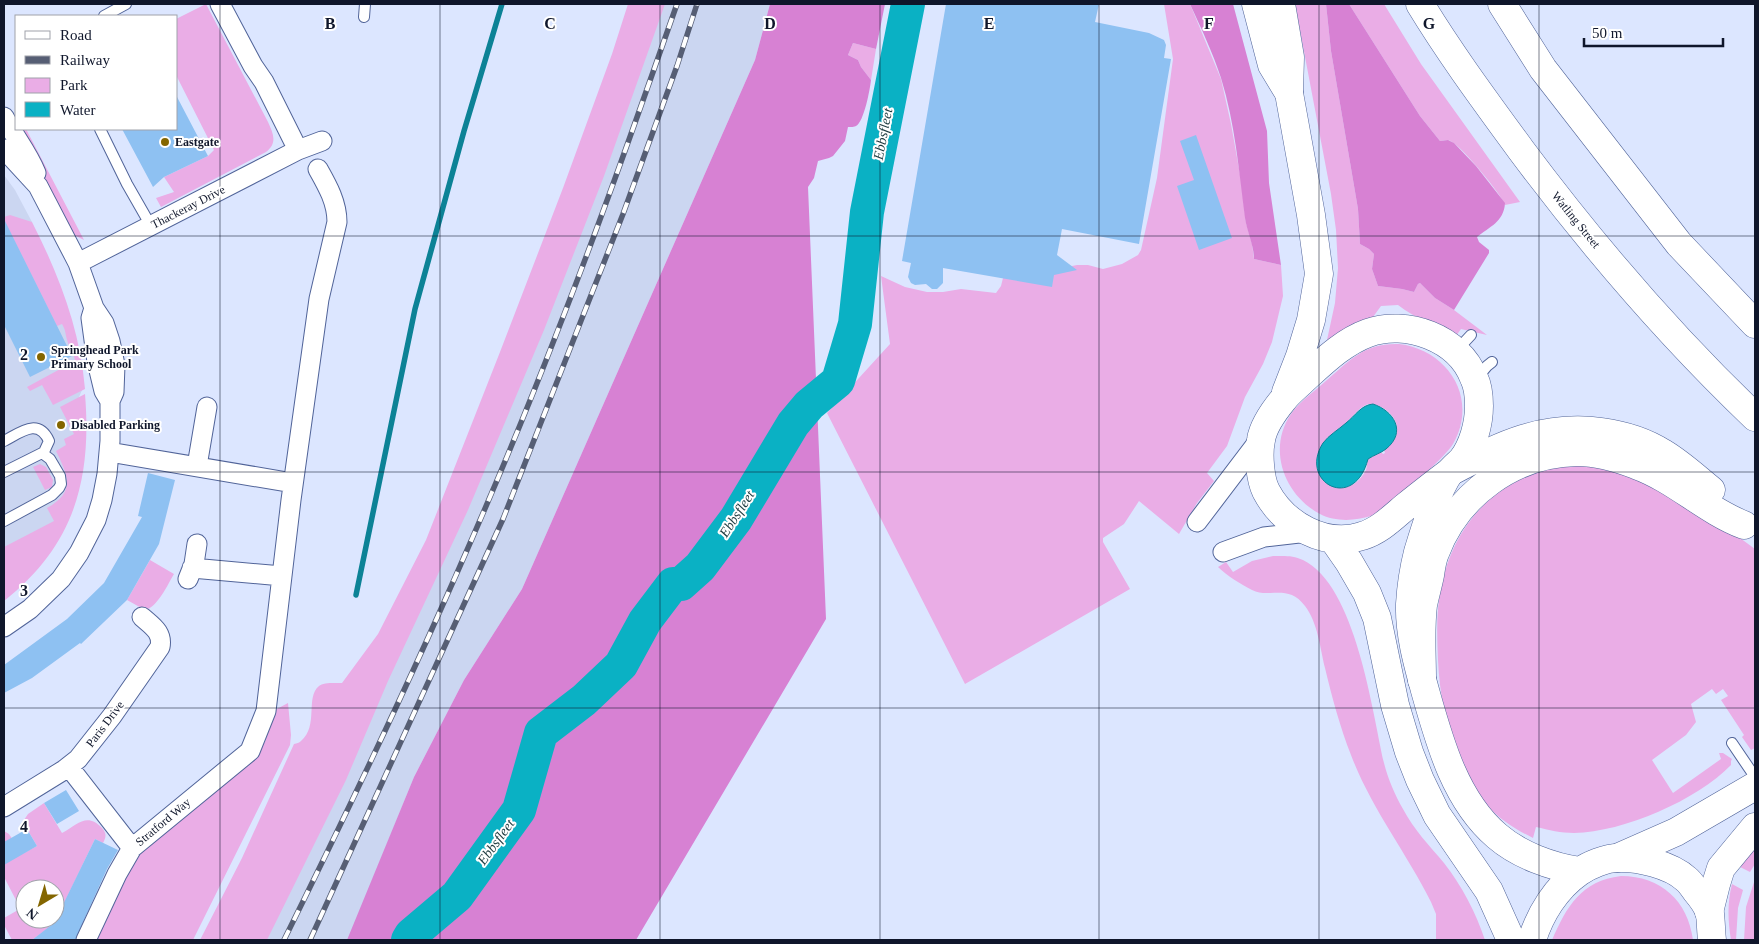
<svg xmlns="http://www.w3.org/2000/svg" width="1759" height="944" font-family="Georgia,serif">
  <rect width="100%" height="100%" fill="#dce6ff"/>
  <!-- built -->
  <path fill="#cbd6f1" d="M633,4h137l-15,56 -233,529 -58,91 -50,97 -66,163h-132l172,-316 80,-172z
    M4,175l11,15 17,32 -2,4 32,71 21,91 -4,9 -12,118 -63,35z"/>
  <!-- green -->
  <path fill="#eaade6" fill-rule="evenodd" d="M206,4l62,118c5,11 10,21 -2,30l-105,55 -5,-9 18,-6 -10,-15 44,-21 6,-6 -38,-75v-56z
    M628,4h37l-61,172 -60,154 -76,180 -80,171 -42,99 -79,160h-67l42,-82 52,-114c3,-1 5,-1 7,-3 18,-15 4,-44 18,-55 4,-4 17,-3 23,-3l36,-49 48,-94 74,-188 63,-164 49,-134z
    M1164,4h26l31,75 10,45 10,56 5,43 6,21 2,15 27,6 2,31 -11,46 -9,22 -18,33 -18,49 -20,27 7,8 -17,22 -18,31 -40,-33 -15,23 -21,14v4l27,47 -165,95 -138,-271 63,-69 -9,-68 24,11 22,5h16l18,-3 35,4 5,-7 2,-8 52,-11 3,5 4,1 10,-7 5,-1h11l15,4 19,-5 16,-9 3,-5 16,-72 16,-119z
    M1295,4h31l5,47 27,158 2,35 9,5 5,5 -2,15 6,17 24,3 12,3 4,-8 2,-1 15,15 19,12 33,25 -26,-6 -5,7c-20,-10 -41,-18 -58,-31l-17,1 -8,11 -18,6 -28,17 8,-37 3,-35 -2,-38 -5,-36z
    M1349,4h35l37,60 99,138 -15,3c-4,-11 -42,-57 -53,-63 -4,-3 -8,-1 -12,-1l-20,-25z
    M853,43l23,6 -5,31 -10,-13 -3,-7 -10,-5z
    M16,129h10l58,111 -10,-5 -53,-101z
    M10,215l22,7c27,53 48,107 53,167l-32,16 -11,-20 -12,6 -3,-4 48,-26c-1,-9 -6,-13 -8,-21 -2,-7 -1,-9 -5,-16l-5,2 -45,-90 -6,2 -2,-3v-18z
    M1399,344c49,6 80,54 54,100 -7,13 -68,67 -82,72 -16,5 -36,6 -51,-2 -36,-19 -53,-65 -29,-100 9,-13 24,-23 36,-34 24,-21 38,-37 72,-36zM1368,404c16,-1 36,17 27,34 -3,5 -7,9 -11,12l1,3 -2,1 -2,-2 -13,7c-1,3 -1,8 -2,11 -19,38 -67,6 -42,-28 6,-8 14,-12 21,-18 7,-6 14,-17 23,-20z
    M85,394c7,86 -11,152 -81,207v-54l50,-26 -7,-13c29,-16 21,-32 9,-57l10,-6 -2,-6 10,-5 -14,-27z
    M40,464l6,3 7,13 -1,7 -7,3 -12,-23z
    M1575,465l30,3 38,10 82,49 30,22v199l-4,2 -9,-13 2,-2 -23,-35 7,-4 -5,-7 -7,5 -4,-5 -21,15 5,18 -10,13 -34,25 21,33 48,-34 -2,-6h4l9,6 -1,2v4c-34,35 -107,67 -157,68 -13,0 -25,-3 -38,-6l-3,11c-18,-9 -33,-18 -46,-33 -33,-37 -47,-97 -49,-145 -1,-24 -2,-48 3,-72 13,-69 63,-117 134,-123z
    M1273,556c11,0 20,-1 30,4 53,26 69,150 81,203 4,16 11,32 19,46 11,21 26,36 41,54 18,23 32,50 41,77h-49v-26l-5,-12c-25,-50 -60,-94 -80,-147 -11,-28 -19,-58 -26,-87 -5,-20 -7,-45 -20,-62 -17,-23 -36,-7 -53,-16 -11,-6 -25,-14 -34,-23l8,-5 7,10 19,-11z
    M150,560l24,14c-6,10 -17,34 -29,36l-18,-10z
    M288,703l3,32 -1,10 -97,195h-98l31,-66 13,-19 72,-62 38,-30 16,-21 8,-31z
    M44,803l18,30c16,-9 25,-21 40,-5 5,6 4,9 1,15l-8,-4 -41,85 -22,16h-20l-8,-15v-7l21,-12v13h30v-30h-30v8l-8,5 -13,-25v-46l5,3 13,20 15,-8 -10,-17 -3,-9 4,-6z
    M1755,848v16l-5,8 -10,-5z
    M1621,876c40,0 67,25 72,64h-141c15,-34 29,-59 69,-64z
    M1755,879v61h-11l2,-33z
    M1732,884l11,6 -5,18 -2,32h-5c-3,-19 -4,-36 1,-56z"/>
  <!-- forest -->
  <path fill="#d781d3" d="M770,4h115l-9,45 -23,-6 -5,12 10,5 3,7 10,13c-1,9 -7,42 -15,46 -1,1 -6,1 -8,1l-3,14 -12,15 -4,2 -11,3 -4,17 -6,9 18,432 -190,321h-289l67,-163 50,-97 58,-91 233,-529z
    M1190,4h43l34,127 2,52 12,82 -27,-6c0,-14 -7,-27 -9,-41 -6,-47 -10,-95 -24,-140 -8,-25 -20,-50 -31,-74z
    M1326,4h23l71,112 20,25 8,-1 6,3 22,23 29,37c-1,19 -16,24 -28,34l2,5 10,8v3l-35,57 -19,-12 -15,-15 -2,1 -4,8 -12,-3 -24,-3 -6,-17 2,-15 -5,-5 -9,-5 -2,-35 -27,-158z"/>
  <!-- water -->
  <path fill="#0ab1c4" stroke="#0c8296" d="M1373,404c21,7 34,28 13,45 -5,4 -12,6 -18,10 -14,54 -70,23 -45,-16 6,-8 15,-13 23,-20 9,-7 15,-18 27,-19z"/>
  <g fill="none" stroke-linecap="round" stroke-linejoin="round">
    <!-- stream -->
    <path stroke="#0c8296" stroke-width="5.5" d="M356,595l59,-286 49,-178 38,-127"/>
    <!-- river -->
    <path stroke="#0ab1c4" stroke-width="34" d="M408,940l3,-5 46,-39 62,-86 22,-77 43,-33 37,-35 24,-44 28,-37h8l19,-17 36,-48 57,-95 16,-19 29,-24 17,-57 12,-112 41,-208"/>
  </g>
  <!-- building -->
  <path fill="#8ec1f2" d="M946,4h153l-4,18 54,11 15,7 2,5 -2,13 7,1 -32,185 -77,-15 -5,26 20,15 -23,5 -2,12 -109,-19v15l-6,6h-5l-6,-5 -11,1 -4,-2 -3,-6 3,-14 -9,-2z
    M176,95l32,61 -44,21 -11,10 -31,-58h54z
    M1196,135l36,103 -33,12 -22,-64 17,-6 -14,-39z
    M4,219l68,137 -42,21 -26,-52z
    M148,473l27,7 -16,64 -32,56 -46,44 -1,-1 -48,35 -28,15v-28l63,-46 37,-36 38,-66 -4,-1z
    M66,790l13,21 -22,13 -13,-21z
    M27,829l10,17 -33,19v-23z
    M95,839l23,11 -11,19 -32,71h-43l22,-17z"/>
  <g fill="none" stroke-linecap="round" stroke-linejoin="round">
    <defs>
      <path id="lane" d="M104,16l22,-12
        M364,17l1,-13
        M100,129l27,55 24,42
        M1456,351l15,-16
        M1476,379l11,-13 5,-4
        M4,441c16,-8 34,-24 45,0l-6,13
        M4,472l38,-19 8,6 10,17 1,8 -2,4 -7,7 -48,26
        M1732,743l23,34"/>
      <path id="street" d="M4,117c10,19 24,36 32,56
        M4,149l34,37 40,77 16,45 10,15 6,18 5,24 -1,27 -4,9v40l-3,33 -5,26 -6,20 -17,33 -18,26 -31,30 -26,18
        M298,150l24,-9
        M78,263l220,-113 -34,-68 -11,-16 -33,-62
        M94,308l-3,10 6,44 7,29 6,10
        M109,452l184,31
        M197,466l10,-59
        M1197,522l63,-83
        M1223,552l41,-15 44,-5
        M192,568l90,8
        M188,579l6,-15 3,-20
        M69,767l63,81
        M4,807l60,-37 14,-11 34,-43 48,-69c3,-15 -8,-21 -18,-30
        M86,940l31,-66 15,-26 118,-97 16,-40 25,-211 28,-201 18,-77c0,-20 -10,-37 -19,-53"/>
      <path id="primary" d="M1256,4l16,61 17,28 22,122 8,59 -8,46 -11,36 -14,36
        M1450,472c-15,11 -30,23 -45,35 -13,11 -26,24 -43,29 -37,12 -78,-11 -96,-45 -6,-12 -8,-37 -5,-51 2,-13 13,-29 22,-40 5,-7 13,-13 20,-20 19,-17 40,-38 65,-47 38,-14 91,5 106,45 4,8 5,19 5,28 0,18 -6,40 -17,54 -4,4 -9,8 -12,12 -14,20 -25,57 -32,80 -4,16 -7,35 -8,52 -1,30 8,61 16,90 14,50 30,107 71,142 22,19 55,31 83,35
        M1333,539l16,23 18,31 10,25 18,87 14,47 11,28 17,35 52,76 22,49
        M1532,940c8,-26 24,-52 47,-68 10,-7 27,-14 39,-14 20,-1 53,7 68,21 4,3 7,8 10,12 5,6 12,15 14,23 1,8 1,18 2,26"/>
      <path id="highway" d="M1281,4l9,53 -1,36
        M1420,4c31,51 66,98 101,146 71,95 148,185 234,267
        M1502,4l41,65 136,175 76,80
        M1450,472c50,-27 94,-48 152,-40 22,3 42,9 61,21 17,10 32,24 48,37
        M1422,680c0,-24 -2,-51 1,-75 2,-10 5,-20 7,-30 1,-7 2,-15 5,-22 22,-59 79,-100 142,-101 19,0 41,6 59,13 39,14 69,45 108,60
        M1617,858l59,-26 79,-46
        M1709,912l7,-28 5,-16 34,-41"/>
    </defs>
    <!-- lane casing -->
    <use href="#lane" stroke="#516499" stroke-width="12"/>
    <!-- street casing -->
    <use href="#street" stroke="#516499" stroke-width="21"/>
    <!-- primary casing -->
    <use href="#primary" stroke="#516499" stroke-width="29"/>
    <!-- highway casing -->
    <use href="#highway" stroke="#516499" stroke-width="29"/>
    <!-- lane -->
    <use href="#lane" stroke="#fff" stroke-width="10"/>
    <!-- street -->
    <use href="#street" stroke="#fff" stroke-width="19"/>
    <!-- primary -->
    <use href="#primary" stroke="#fff" stroke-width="28"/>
    <!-- highway -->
    <use href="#highway" stroke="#fff" stroke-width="28"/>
    <defs>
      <path id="rail" d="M284,940c98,-198 192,-399 272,-605 43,-109 82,-220 121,-331
        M310,940l193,-421 120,-305 54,-148 20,-62"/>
    </defs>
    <!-- rail casing -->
    <use href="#rail" stroke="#565e74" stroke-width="5.5"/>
    <!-- rail -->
    <use href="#rail" stroke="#fff" stroke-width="4" stroke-dasharray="11" stroke-linecap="butt"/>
  </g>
  <!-- grid -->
  <path fill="none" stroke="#0f162b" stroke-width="1" stroke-opacity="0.55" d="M220,4v936M440,4v936M660,4v936M880,4v936M1099,4v936M1319,4v936M1539,4v936M4,236h1751M4,472h1751M4,708h1751"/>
  <!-- markers -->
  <g fill="#846600" stroke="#fff" stroke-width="2">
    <circle cx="165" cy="142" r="5"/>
    <circle cx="41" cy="357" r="5"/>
    <circle cx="61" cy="425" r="5"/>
  </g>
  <g text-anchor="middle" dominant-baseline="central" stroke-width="4" stroke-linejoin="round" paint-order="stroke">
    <!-- poi labels -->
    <g font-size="12" font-weight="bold" fill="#0f162b" stroke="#fff" text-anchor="start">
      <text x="175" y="142">Eastgate</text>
      <text x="51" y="350">Springhead Park<tspan x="51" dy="14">Primary School</tspan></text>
      <text x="71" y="425">Disabled Parking</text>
    </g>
    <!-- street labels -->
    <g font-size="12" fill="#0f162b" stroke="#fff">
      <text transform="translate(188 207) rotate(-27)">Thackeray Drive</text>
      <text transform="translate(1576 220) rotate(51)">Watling Street</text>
      <text transform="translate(105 724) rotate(-53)">Paris Drive</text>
      <text transform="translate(163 822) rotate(-40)">Stratford Way</text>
    </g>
    <!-- water labels -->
    <g font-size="14" font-style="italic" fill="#1d3a3f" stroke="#fff">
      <text transform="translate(883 134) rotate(-79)">Ebbsfleet</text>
      <text transform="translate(737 514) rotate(-57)">Ebbsfleet</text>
      <text transform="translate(496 842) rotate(-54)">Ebbsfleet</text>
    </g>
  </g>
  <g font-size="16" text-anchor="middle" font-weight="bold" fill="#0f162b" stroke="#fff" stroke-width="4" stroke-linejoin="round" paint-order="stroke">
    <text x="330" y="29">B</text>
    <text x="550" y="29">C</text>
    <text x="770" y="29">D</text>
    <text x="989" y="29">E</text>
    <text x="1209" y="29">F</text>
    <text x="1429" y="29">G</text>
    <text x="24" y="360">2</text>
    <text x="24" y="596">3</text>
    <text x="24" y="832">4</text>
  </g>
  <!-- border -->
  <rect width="1759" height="944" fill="none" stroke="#0f162b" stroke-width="10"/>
  <!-- legend -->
  <rect x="15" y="15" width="162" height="115" fill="#ffffff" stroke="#9fa2aa"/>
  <rect x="25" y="31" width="25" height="8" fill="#ffffff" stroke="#9fa2aa"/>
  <text x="60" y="40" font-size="15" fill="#0f162b">Road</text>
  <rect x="25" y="56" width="25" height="8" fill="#565e74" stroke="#9fa2aa"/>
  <text x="60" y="65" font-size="15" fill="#0f162b">Railway</text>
  <rect x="25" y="78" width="25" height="15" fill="#eaade6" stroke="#9fa2aa"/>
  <text x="60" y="90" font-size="15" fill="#0f162b">Park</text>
  <rect x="25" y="102" width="25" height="15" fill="#0ab1c4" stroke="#9fa2aa"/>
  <text x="60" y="115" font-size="15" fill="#0f162b">Water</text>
  <!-- north arrow -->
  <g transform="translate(40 904) rotate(218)"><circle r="24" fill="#ffffff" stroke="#9fa2aa"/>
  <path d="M0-4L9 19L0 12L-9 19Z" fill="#846600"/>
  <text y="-8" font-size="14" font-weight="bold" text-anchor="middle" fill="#0f162b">N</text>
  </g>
  <!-- scale -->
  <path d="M1584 38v8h139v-8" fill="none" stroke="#0f162b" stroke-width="2.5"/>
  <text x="1592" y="38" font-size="15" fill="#0f162b" stroke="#ffffff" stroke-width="4" paint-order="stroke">50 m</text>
</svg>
